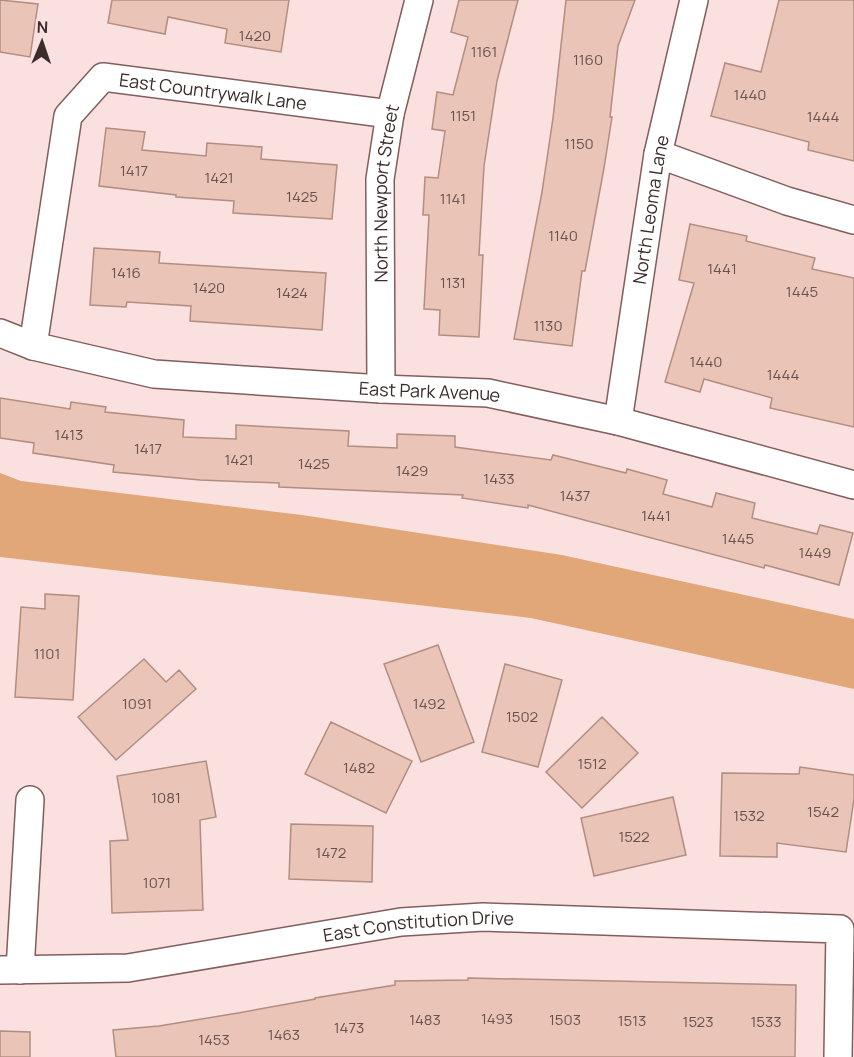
<svg xmlns="http://www.w3.org/2000/svg" width="854" height="1057" font-family="Manrope,sans-serif">
  <rect width="100%" height="100%" fill="#fae1df"/>
  <!-- green -->
  <path fill="#e1a778" d="M0,473l21,8 281,34 260,40 292,64v70l-323,-71 -531,-61z"/>
  <!-- building -->
  <path fill="#eac4b6" stroke="#b18e81" stroke-width="1.5" d="M0,0l38,4 -8,53 -30,-5z
    M112,0h177l-8,52 -56,-9 2,-14 -59,-12 -3,17 -57,-11z
    M459,0h59l-21,81 -13,85 -5,89h4l-4,82 -40,-2 1,-25 -16,-1 5,-94h-6l2,-38 13,1 7,-47 -13,-2 5,-37 16,3 15,-58 -17,-5z
    M566,0h69l-17,46 -8,71h2l-8,51 -19,103h-3l-10,75 -58,-7 28,-147 11,-74z
    M779,0h75v161l-46,-11 1,-8 -98,-26 14,-53 36,9z
    M106,128l39,4 -3,18 64,6 1,-13 55,4 -1,12 76,6 -5,54 -99,-6 1,-12 -58,-4v-2l-77,-9z
    M690,224l57,12 -1,5 69,17 -3,11 42,9v149l-84,-19 2,-10 -68,-19 -4,13 -35,-10 29,-99 -15,-3z
    M94,248l66,4 -1,11 167,10 -4,57 -132,-9 1,-15 -64,-4 -1,5 -36,-2z
    M0,398l70,11 1,-7 35,5 -1,5 79,8 -1,17 53,2v-14l113,6 -1,15 49,2v-14l58,2v11l96,13 2,-5 73,18 1,-4 40,11 -4,14 49,13 4,-14 39,10 -3,15 65,16 3,-9 33,8 -14,52 -74,-20 -1,3 -236,-63v3l-66,-10 1,-3 -184,-8v-4l-79,-3 -87,-8 1,-7 -81,-12 1,-10 -34,-5z
    M45,594l34,2 -6,104 -58,-3 6,-90 24,2z
    M438,645l36,97 -53,20 -37,-98z
    M144,659l22,23 13,-12 17,19 -80,71 -38,-43z
    M505,664l57,16 -24,87 -56,-15z
    M602,717l36,36 -56,55 -36,-36z
    M331,722l81,39 -26,52 -81,-39z
    M206,761l10,56 -16,3 3,90 -91,3 -2,-72 18,-1 -11,-64z
    M800,767l54,8v24l-8,53 -69,-9v14l-57,-1 2,-83 77,1z
    M673,797l13,58 -92,21 -13,-58z
    M291,824l82,2 -1,56 -83,-3z
    M468,978l328,7 -1,72h-679l-3,-27 46,-4 79,-13 77,-14v-1l80,-13v-4l73,-1z
    M0,1031l30,1v25h-30z"/>
  <g fill="none" stroke-linecap="round" stroke-linejoin="round">
    <defs>
      <g id="minor">
        <path d="M658,154l129,47 67,19"/>
        <path id="s1" d="M0,333l33,13 121,28 227,15 107,4 130,28 236,64"/>
        <path id="s2" d="M33,346l35,-230 35,-39 287,37"/>
        <path id="s3" d="M381,389l-1,-210 10,-65 29,-114"/>
        <path id="s4" d="M618,421l40,-267 36,-154"/>
        <path id="s5" d="M0,970l128,-2 273,-46 82,-5 357,12 -2,128"/>
        <path d="M20,970l10,-170"/>
      </g>
    </defs>
    <!-- minor casing -->
    <use href="#minor" stroke="#825e5c" stroke-width="30"/>
    <!-- minor -->
    <use href="#minor" stroke="#fff" stroke-width="27"/>
  </g>
  <g text-anchor="middle" dominant-baseline="central" stroke-width="4.5" stroke-linejoin="round" paint-order="stroke">
    <!-- number labels -->
    <g font-size="15" fill="#68524e">
      <text x="255" y="35">1420</text>
      <text x="484" y="51">1161</text>
      <text x="588" y="59">1160</text>
      <text x="750" y="94">1440</text>
      <text x="463" y="115">1151</text>
      <text x="823" y="116">1444</text>
      <text x="579" y="143">1150</text>
      <text x="134" y="170">1417</text>
      <text x="219" y="177">1421</text>
      <text x="302" y="196">1425</text>
      <text x="453" y="198">1141</text>
      <text x="563" y="235">1140</text>
      <text x="722" y="268">1441</text>
      <text x="126" y="272">1416</text>
      <text x="453" y="282">1131</text>
      <text x="209" y="287">1420</text>
      <text x="802" y="291">1445</text>
      <text x="292" y="292">1424</text>
      <text x="548" y="325">1130</text>
      <text x="706" y="361">1440</text>
      <text x="783" y="374">1444</text>
      <text x="69" y="434">1413</text>
      <text x="148" y="448">1417</text>
      <text x="239" y="459">1421</text>
      <text x="314" y="463">1425</text>
      <text x="412" y="470">1429</text>
      <text x="499" y="478">1433</text>
      <text x="575" y="495">1437</text>
      <text x="656" y="515">1441</text>
      <text x="738" y="538">1445</text>
      <text x="815" y="552">1449</text>
      <text x="47" y="653">1101</text>
      <text x="137" y="703">1091</text>
      <text x="429" y="703">1492</text>
      <text x="522" y="716">1502</text>
      <text x="592" y="763">1512</text>
      <text x="359" y="767">1482</text>
      <text x="166" y="797">1081</text>
      <text x="823" y="811">1542</text>
      <text x="749" y="815">1532</text>
      <text x="634" y="836">1522</text>
      <text x="331" y="852">1472</text>
      <text x="157" y="882">1071</text>
      <text x="497" y="1018">1493</text>
      <text x="425" y="1019">1483</text>
      <text x="565" y="1019">1503</text>
      <text x="632" y="1020">1513</text>
      <text x="698" y="1021">1523</text>
      <text x="766" y="1021">1533</text>
      <text x="349" y="1027">1473</text>
      <text x="284" y="1034">1463</text>
      <text x="214" y="1039">1453</text>
    </g>
    <!-- street labels -->
    <g font-size="18" fill="#3c2c2b" stroke="#fae1df">
      <text stroke="none"><textPath href="#s2" startOffset="396">East Countrywalk Lane</textPath></text>
      <text stroke="none"><textPath href="#s3" startOffset="196">North Newport Street</textPath></text>
      <text stroke="none"><textPath href="#s4" startOffset="214">North Leoma Lane</textPath></text>
      <text stroke="none"><textPath href="#s1" startOffset="436">East Park Avenue</textPath></text>
      <text stroke="none"><textPath href="#s5" startOffset="422">East Constitution Drive</textPath></text>
    </g>
  </g>
  <!-- north arrow -->
  <g transform="translate(42 42) rotate(2)" stroke="#fae1df" stroke-width="4.5" paint-order="stroke">
  <path d="M0-4.5L10 22L0 15L-10 22Z" fill="#3c2c2b"/>
  <text y="-9" font-size="16" font-weight="bold" text-anchor="middle" fill="#3c2c2b">N</text>
  </g>
</svg>
